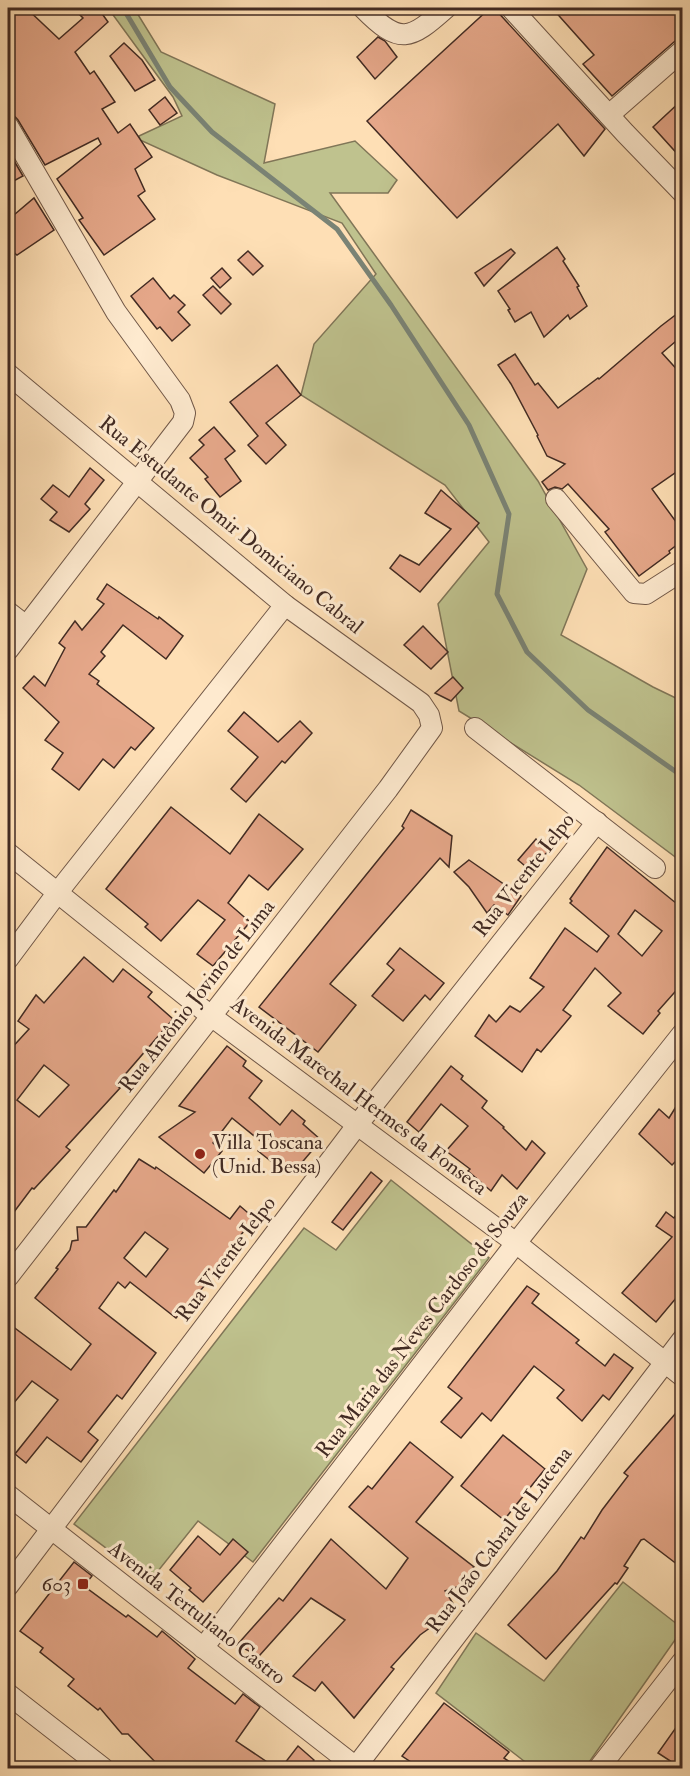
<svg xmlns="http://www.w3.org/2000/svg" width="690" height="1776" viewBox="0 0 690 1776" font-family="'IM FELL Double Pica',serif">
  <rect width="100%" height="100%" fill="#fedfb5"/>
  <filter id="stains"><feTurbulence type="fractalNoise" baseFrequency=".00333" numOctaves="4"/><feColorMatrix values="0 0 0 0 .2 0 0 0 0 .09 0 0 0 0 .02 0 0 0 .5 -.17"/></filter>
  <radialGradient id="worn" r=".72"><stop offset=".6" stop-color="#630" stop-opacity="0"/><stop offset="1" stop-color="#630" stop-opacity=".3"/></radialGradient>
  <g fill="#bfc28e" stroke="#807658" stroke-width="1.5">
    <path d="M108,8H134L161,52L275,104L264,163L355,141L397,180L388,193H330L538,481L587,569L561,635L653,687L682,701V862L579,785L459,711L438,604L489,542L445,485L301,395L314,344L376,274L342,223L217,175L140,140L139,136L182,116L173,97Z"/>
    <path d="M391,1180L489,1258L253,1562L198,1521L150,1581L74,1524L304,1228L336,1250Z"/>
    <path d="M623,1582L682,1628V1630L585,1768H533L436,1693L476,1633L544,1681Z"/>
  </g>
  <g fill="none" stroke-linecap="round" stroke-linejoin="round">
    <path stroke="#7a8375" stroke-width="5" d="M123,8L170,87L212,132L337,229L391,305L469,425L509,514L497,594L527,652L588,710L682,776"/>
  </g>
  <g fill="#e5a789" stroke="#422b23" stroke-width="1.5" fill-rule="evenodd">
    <path d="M8,8H26L59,39L83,18L73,8H98L108,22L75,52L90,74L94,71L115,102L102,109L118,133L130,124L152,157L135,169L145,191L138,196L155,219L104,255L79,220L83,218L57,179L101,144L98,138L45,165L18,120L8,109Z"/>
    <path d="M490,8H494L605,129L584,156L558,124L457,218L367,121Z"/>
    <path d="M552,8H682V35L612,96L583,64L594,55Z"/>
    <path d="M378,37L385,41L397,57L375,79L357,57Z"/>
    <path d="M124,43L142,60L155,80L135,91L110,56Z"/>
    <path d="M165,97L177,113L160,125L149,110Z"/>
    <path d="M682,100V159L653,127Z"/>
    <path d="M13,159L23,176L8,184V164Z"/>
    <path d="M34,198L54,230L17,255L8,248V220Z"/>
    <path d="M557,247L565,259L563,261L579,286L577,287L587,306L570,319L568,315L544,337L531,312L515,322L508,310L510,309L498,291Z"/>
    <path d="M511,249L515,253L484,286L475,273Z"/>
    <path d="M248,251L263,266L253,275L238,260Z"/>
    <path d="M222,268L231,278L220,288L211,278Z"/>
    <path d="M153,278L170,299L174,295L185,305L178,312L190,325L172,341L160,327L157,329L131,296Z"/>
    <path d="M213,286L231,304L221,314L203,295Z"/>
    <path d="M682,310V336L662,353L682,375V468L652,489L682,530V541L669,551L670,553L639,576L605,532L609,529L568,484L562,489L555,487L548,490L542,482L565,464L547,456L537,436L538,435L511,384L498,365L515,354L535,385L538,383L558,408L598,378L599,379L661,326Z"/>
    <path d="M277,365L301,395L266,423L286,445L266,464L248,445L258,436L230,402Z"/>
    <path d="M214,427L235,451L225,459L241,481L220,497L205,479L208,477L190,458L204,445L199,440Z"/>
    <path d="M90,468L104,480L85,504L90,509L69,532L50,520L57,512L41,499L53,485L69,497Z"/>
    <path d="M441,490L479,523L420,592L390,568L400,555L419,565L451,529L425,513Z"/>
    <path d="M107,584L158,619L159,617L183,636L166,659L123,625L101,652L105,656L89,674L99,681L97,684L154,728L135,750L131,747L114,768L103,759L79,790L52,769L63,753L45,740L59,722L23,688L34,676L45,686L65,648L59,643L75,621L82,630L104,604L97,599Z"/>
    <path d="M423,626L448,652L431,669L404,645Z"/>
    <path d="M453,677L463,688L451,701L435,693Z"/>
    <path d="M244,712L278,742L300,721L312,733L285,763L282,761L246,802L231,789L258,757L228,731Z"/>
    <path d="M171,807L230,854L259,814L303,849L268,890L249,875L228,903L250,922L213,966L197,954L225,920L198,900L161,941L145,927L148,924L106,889Z"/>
    <path d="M411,810L452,836L449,867L440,858L330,984L356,1005L318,1052L259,1007L404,828L402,826Z"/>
    <path d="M536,839L549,850L531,871L518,860Z"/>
    <path d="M607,847L682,908V984L658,1011L660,1013L643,1034L608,1006L621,993L595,968L563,1010L571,1016L541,1052L537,1049L522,1072L475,1036L489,1015L496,1022L510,1006L520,1012L544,987L530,978L565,928L597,952L609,936L570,903L572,901L570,899ZM635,910L662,931L642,956L618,934Z"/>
    <path d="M469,860L521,896L508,915L494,905L487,913L469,887L454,872Z"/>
    <path d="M400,948L444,983L430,1000L425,995L403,1021L372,996L394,970L387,964Z"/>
    <path d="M84,957L113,982L123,969L152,992L148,997L173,1019L116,1085L120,1088L66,1147L70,1150L34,1189L32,1188L8,1220V1052L29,1029L18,1021L36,995L44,1003ZM44,1065L69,1085L39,1117L17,1100Z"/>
    <path d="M227,1046L246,1061L243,1066L262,1081L249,1098L280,1125L292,1110L305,1121L303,1124L321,1140L293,1173L276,1158L272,1162L258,1151L264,1144L232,1118L213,1143L222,1151L204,1173L159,1137L195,1112L179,1106Z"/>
    <path d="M451,1066L463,1076L461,1079L487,1101L482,1108L504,1127L503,1128L526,1150L532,1141L545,1153L517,1189L502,1175L491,1191L468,1171L470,1169L446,1151L468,1126L441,1104L419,1132L407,1122Z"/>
    <path d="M682,1097V1155L672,1165L639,1134L659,1109L669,1118Z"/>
    <path d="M139,1159L155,1169L156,1167L230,1219L240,1206L254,1218L223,1258L224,1259L203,1282L206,1284L176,1318L130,1282L125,1288L118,1282L99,1308L156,1353L122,1399L117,1395L88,1432L98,1440L81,1462L47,1437L26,1463L15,1454L58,1400L32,1381L8,1410V1323L71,1370L91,1344L35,1298L58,1269L56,1268L70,1250L72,1241L78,1240L77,1227H86L114,1190L116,1192ZM145,1232L168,1249L146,1277L124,1258Z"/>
    <path d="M371,1172L382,1181L343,1230L332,1222Z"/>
    <path d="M682,1206V1291L656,1322L622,1293L672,1237L656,1226L666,1212L674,1218Z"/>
    <path d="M527,1286L539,1294L532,1303L579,1340L576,1343L605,1366L614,1354L633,1368L609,1400L603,1395L582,1421L557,1398L564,1390L534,1366L491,1421L482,1413L461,1438L441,1422L462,1398L448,1387Z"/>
    <path d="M682,1406V1568L644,1539L641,1540L624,1566L628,1568L617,1584L615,1583L546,1659L508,1625L557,1571L581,1537L584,1539L602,1510L628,1476L624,1473Z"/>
    <path d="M503,1435L545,1469L504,1520L461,1486Z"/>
    <path d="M410,1442L453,1477L416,1522L474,1567L460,1586L445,1591L454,1605L439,1630L434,1625L420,1635L391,1667L394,1669L354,1718L322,1682L315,1691L293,1676L345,1620L311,1598L259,1656L237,1645L279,1598L283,1601L331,1539L386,1589L408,1558L349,1507L368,1486L372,1489Z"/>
    <path d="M198,1536L220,1555L233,1539L248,1552L203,1602L189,1590L191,1588L170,1570Z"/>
    <path d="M74,1562L92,1576L84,1586L126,1617L128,1615L157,1637L162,1631L195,1659L188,1668L235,1704L243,1694L260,1707L236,1741L276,1768H161L128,1734H122L100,1708L98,1710L68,1686L74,1679L40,1652L43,1648L20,1631Z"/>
    <path d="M444,1703L509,1752L504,1758L519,1768H428L418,1764L417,1766L402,1756Z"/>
    <path d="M682,1719V1768H681L658,1753Z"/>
    <path d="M298,1746L314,1760L308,1768H281Z"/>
  </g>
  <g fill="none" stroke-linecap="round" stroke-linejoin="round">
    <defs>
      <g id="minor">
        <path d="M363,8C400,46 410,40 446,8"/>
        <path d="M511,8L625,133L682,192"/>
        <path d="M609,115L682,51"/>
        <path d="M8,126L116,312L180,400L185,413L183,422L8,650"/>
        <path d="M8,374L285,605L421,703L429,715L432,728L388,789L8,1277"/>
        <path d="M556,499L634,593L646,594L682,571"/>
        <path d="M8,612L26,626"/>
        <path d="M475,728L655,868"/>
        <path d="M8,853L211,1016L516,1243L682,1376"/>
        <path d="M8,959L58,892L285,605"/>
        <path d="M8,1495L357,1768"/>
        <path d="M8,1586L358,1124L597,822"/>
        <path d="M203,1648L516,1243L682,1034"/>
        <path d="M8,1694L103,1768"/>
        <path d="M355,1768L682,1340"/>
        <path d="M599,1768L682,1662"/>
      </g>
    </defs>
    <use href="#minor" stroke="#715848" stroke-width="22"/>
    <use href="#minor" stroke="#feeacf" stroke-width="20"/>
  </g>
  <g fill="#8f2418" stroke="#feeacf" stroke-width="2">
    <circle cx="200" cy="1154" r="6"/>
    <rect x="77" y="1578" width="12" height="12" rx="3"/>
  </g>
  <g text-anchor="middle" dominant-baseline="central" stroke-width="6" stroke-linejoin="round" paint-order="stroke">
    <g font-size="21" fill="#422b23" stroke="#feeacf">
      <text transform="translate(231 525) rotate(39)">Rua Estudante Omir Domiciano Cabral</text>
      <text transform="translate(524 875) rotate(-52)">Rua Vicente Ielpo</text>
      <text transform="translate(197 996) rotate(-52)">Rua Antônio Jovino de Lima</text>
      <text transform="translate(359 1096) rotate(37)">Avenida Marechal Hermes da Fonseca</text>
      <text transform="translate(226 1259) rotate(-53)">Rua Vicente Ielpo</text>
      <text transform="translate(422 1325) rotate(-52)">Rua Maria das Neves Cardoso de Souza</text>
      <text transform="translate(499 1540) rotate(-53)">Rua João Cabral de Lucena</text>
      <text transform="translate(197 1613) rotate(38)">Avenida Tertuliano Castro</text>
    </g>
    <g font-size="21" fill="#422b23" stroke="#feeacf" text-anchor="start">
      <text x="212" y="1142">Villa Toscana<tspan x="212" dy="24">(Unid. Bessa)</tspan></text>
      <text x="71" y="1584" text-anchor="end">603</text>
    </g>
  </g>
  <rect width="690" height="1776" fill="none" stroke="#fedfb5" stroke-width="30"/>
  <rect x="9" y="9" width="672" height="1758" fill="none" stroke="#422b23" stroke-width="3"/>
  <rect x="15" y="15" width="660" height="1746" fill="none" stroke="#422b23" stroke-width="1.5"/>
  <rect width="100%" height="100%" filter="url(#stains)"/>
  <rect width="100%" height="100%" fill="url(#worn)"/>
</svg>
